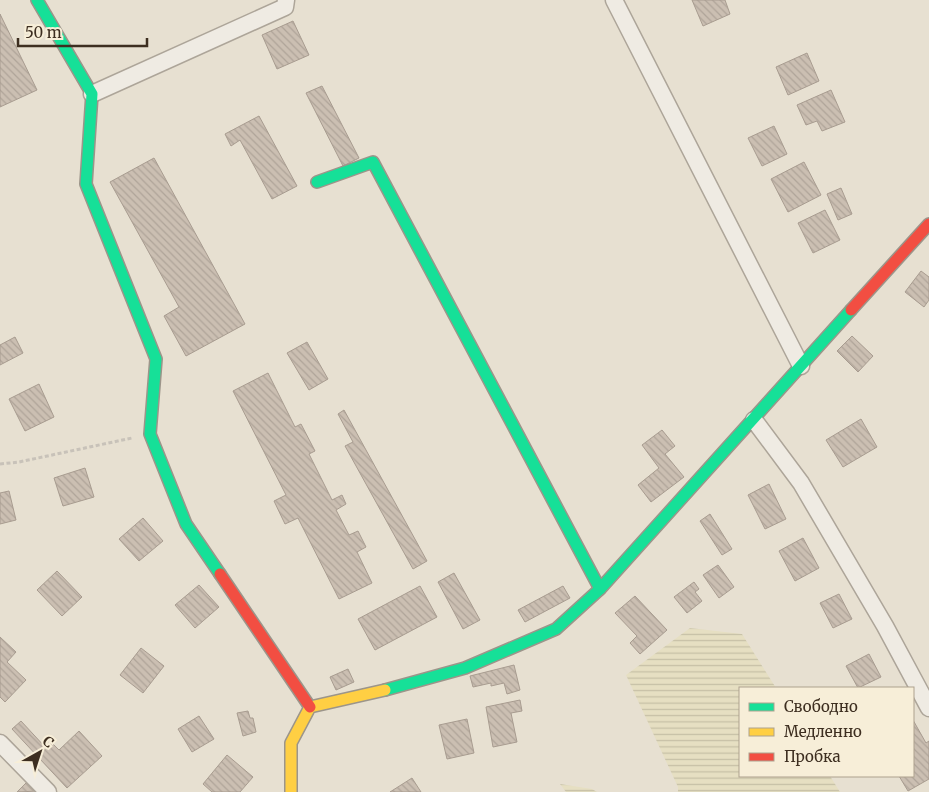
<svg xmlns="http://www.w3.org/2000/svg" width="929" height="792" viewBox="0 0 929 792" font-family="Merriweather,serif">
  <defs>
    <pattern id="farmland-rules" width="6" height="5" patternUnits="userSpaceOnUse" patternTransform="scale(1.25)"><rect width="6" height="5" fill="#e6dfc2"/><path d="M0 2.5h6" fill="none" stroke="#c6c0a6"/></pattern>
    <pattern id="building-back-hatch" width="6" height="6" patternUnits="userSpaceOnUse" patternTransform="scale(1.25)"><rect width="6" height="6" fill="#cbbfb2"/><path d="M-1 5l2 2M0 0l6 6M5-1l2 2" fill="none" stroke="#afa499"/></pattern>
  </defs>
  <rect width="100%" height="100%" fill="#e7e0d1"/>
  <g fill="url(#farmland-rules)">
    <path d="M690,628L742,634L776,688H740V776H830L840,792H678V787L626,675Z"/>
    <path d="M560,784L592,789L597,792H566Z"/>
  </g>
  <g fill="url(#building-back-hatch)" stroke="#a89c90">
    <path d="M692,0H725L730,14L703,26Z"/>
    <path d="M0,14L37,90L0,107Z"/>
    <path d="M293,21L309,55L277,69L262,35Z"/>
    <path d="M807,53L819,81L788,95L776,67Z"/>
    <path d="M322,86L359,158L343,166L306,93Z"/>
    <path d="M831,90L845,122L822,131L817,121L806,125L797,105Z"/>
    <path d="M259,116L297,186L272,199L240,140L231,146L225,134Z"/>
    <path d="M774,126L787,154L762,166L748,138Z"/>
    <path d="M154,158L245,324L186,356L164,316L179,307L110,182Z"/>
    <path d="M804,162L821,195L788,212L771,179Z"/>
    <path d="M841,188L852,214L838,220L827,194Z"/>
    <path d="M825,210L840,240L813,253L798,223Z"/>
    <path d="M921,271L929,277V300L924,307L905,292Z"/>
    <path d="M852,336L873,356L858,372L837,351Z"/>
    <path d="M15,337L23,353L0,365V345Z"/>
    <path d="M307,342L328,379L309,390L287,353Z"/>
    <path d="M268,373L295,427L301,424L315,451L309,454L332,500L342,495L346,504L336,510L349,535L358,531L366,547L357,552L372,583L339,599L298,518L285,524L274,501L286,495L233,391Z"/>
    <path d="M39,384L54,417L25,431L9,399Z"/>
    <path d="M344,410L427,561L413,569L345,446L353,442L338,414Z"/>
    <path d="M861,419L877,447L843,467L826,440Z"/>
    <path d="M662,430L675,446L665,454L684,477L651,502L638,485L659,468L642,445Z"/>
    <path d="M85,468L94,497L63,506L54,478Z"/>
    <path d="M769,484L786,519L765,529L748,495Z"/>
    <path d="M9,491L16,520L0,524V493Z"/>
    <path d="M710,514L732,549L722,555L700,521Z"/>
    <path d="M143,518L163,541L139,561L119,539Z"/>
    <path d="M803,538L819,568L795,581L779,551Z"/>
    <path d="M718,565L734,587L719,598L703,575Z"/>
    <path d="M57,571L82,597L62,616L37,590Z"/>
    <path d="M454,573L480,620L463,629L438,582Z"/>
    <path d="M694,582L699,589L695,592L702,601L687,613L674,597Z"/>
    <path d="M199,585L219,607L195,628L175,605Z"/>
    <path d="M420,586L437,617L375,650L358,619Z"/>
    <path d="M563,586L570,598L525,622L518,610Z"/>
    <path d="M839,594L852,619L833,628L820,603Z"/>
    <path d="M635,596L667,630L640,654L630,643L637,636L615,613Z"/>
    <path d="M0,637L16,652L7,662L26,680L5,702L0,697Z"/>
    <path d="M141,648L164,666L143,693L120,675Z"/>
    <path d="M869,654L881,677L858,688L846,666Z"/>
    <path d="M514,665L520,690L507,694L504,683L491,686V683L473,687L470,676Z"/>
    <path d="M348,669L354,682L336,690L330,677Z"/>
    <path d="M520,700L522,711L511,713L517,742L493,747L486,707Z"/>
    <path d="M248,711L250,718H253L256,732L243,736L237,713Z"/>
    <path d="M199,716L214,739L192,752L178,729Z"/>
    <path d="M467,719L474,753L447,759L439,725Z"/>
    <path d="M913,720L926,743L929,741V779L908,791L899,776H913Z"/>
    <path d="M21,721L46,748L52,743L59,750L79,731L102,756L67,788L12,729Z"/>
    <path d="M227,755L253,777L240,792H212L203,784Z"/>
    <path d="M412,778L421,792H390Z"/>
    <path d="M28,781L38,791L17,792Z"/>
  </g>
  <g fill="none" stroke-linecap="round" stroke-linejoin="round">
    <defs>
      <g id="street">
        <path d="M614,0L801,366"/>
        <path d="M92,94L285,7L286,0"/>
        <path d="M754,420L801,483L885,626L929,708"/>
        <path d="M0,743L48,792"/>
      </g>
      <g id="fast">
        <path d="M37,0L92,94L86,184L156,359L150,434L186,524L220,574"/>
        <path d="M317,182L373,162L600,589"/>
        <path d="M385,690L465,668L556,629L600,589L851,310"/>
      </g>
      <path id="slow" d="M291,792V743L310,707L385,690"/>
      <g id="jam">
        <path d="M851,310L929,224"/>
        <path d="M220,574L310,707"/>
      </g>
    </defs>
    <use href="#street" stroke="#ada599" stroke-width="19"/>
    <use href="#fast" stroke="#9c958a" stroke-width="14"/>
    <use href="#slow" stroke="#9c958a" stroke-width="14"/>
    <use href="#jam" stroke="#9c958a" stroke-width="14"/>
    <path stroke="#c8c2b9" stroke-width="3" stroke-dasharray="4 2.5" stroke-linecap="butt" d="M0,464L19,462L132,438"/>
    <use href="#street" stroke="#efebe3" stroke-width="16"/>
    <use href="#fast" stroke="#16e098" stroke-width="11"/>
    <use href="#slow" stroke="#ffcf43" stroke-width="11"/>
    <use href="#jam" stroke="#f24e42" stroke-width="11"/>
  </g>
  <rect x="739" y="687" width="175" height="90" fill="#f7eed8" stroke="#ada18e"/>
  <rect x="749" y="703" width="25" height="8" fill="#16e098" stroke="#ada18e"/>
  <text x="784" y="712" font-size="15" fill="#3d2e20">Свободно</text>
  <rect x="749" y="728" width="25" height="8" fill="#ffcf43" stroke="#ada18e"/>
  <text x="784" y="737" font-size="15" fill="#3d2e20">Медленно</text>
  <rect x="749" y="753" width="25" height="8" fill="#f24e42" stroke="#ada18e"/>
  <text x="784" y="762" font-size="15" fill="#3d2e20">Пробка</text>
  <g transform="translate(40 752) rotate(39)" stroke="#f7eed8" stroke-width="4" paint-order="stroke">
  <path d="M0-4L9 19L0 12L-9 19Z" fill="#3d2e20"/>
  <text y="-8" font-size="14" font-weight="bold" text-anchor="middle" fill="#3d2e20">С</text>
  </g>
  <path d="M18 38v8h129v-8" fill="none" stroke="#3d2e20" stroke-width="2.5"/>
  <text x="25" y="38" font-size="15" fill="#3d2e20" stroke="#f7eed8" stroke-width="4" paint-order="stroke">50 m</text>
</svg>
